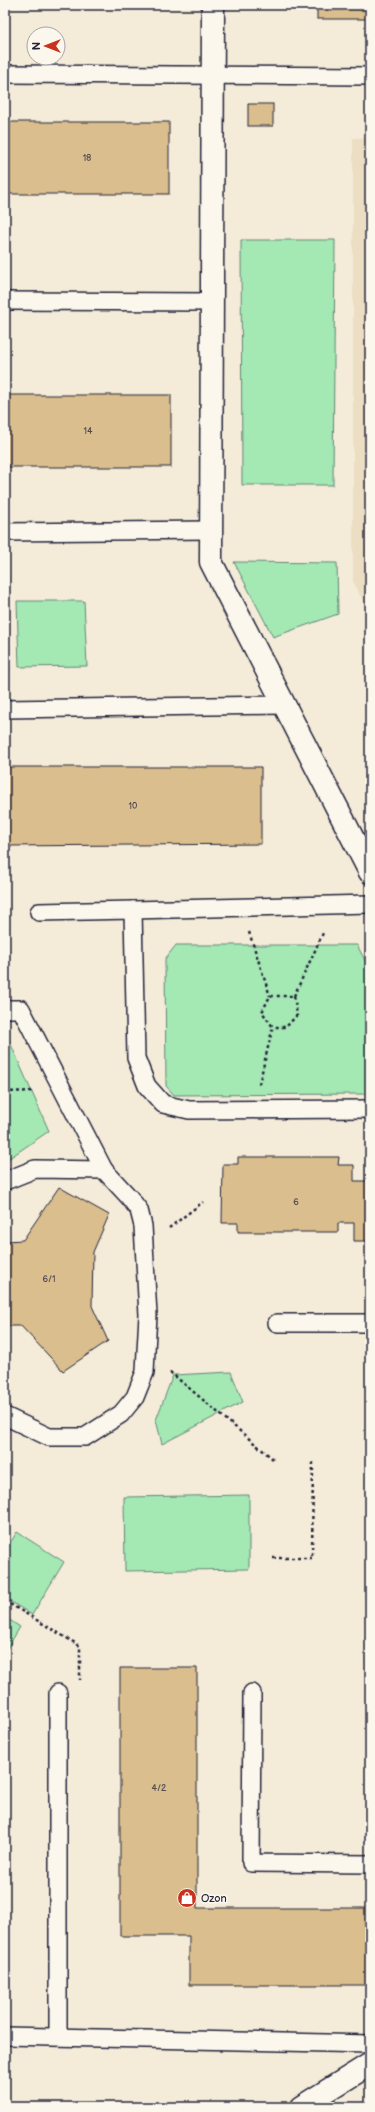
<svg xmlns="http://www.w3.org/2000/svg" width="375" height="2112" viewBox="0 0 375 2112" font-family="'Balsamiq Sans',sans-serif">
  <rect width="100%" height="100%" fill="#f4ecd9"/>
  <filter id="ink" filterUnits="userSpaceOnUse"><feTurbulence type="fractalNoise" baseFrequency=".025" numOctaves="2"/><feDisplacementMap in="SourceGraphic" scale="8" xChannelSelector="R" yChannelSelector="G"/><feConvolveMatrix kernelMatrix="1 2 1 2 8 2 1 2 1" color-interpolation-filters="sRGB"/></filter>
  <g filter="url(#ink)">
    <path fill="#ecdec2" d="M353,138H370V615L353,581Z"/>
    <g fill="#a4e8b3" stroke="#638577">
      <path d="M241,240H335L333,485H242Z"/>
      <path d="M234,562L337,563L338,614L273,637Z"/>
      <path d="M17,601H84L87,666L19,667Z"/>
      <path d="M176,945H357L370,970V1094L174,1095L166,1086L165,959Z"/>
      <path d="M5,1031L49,1131L5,1161Z"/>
      <path d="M231,1372L243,1402L162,1444L156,1420L173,1375Z"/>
      <path d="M249,1495V1569L125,1571L124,1497Z"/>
      <path d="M17,1532L64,1562L32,1615L5,1598V1551Z"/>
      <path d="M5,1617L20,1627L5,1652Z"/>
    </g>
    <g fill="#dabe8e" stroke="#22223b">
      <rect x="317" y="5" width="53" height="14"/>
      <rect x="248" y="104" width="25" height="22"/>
      <rect x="5" y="122" width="164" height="72"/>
      <rect x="5" y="395" width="166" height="72"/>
      <path d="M5,767H261V844L5,846Z"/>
      <path d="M238,1157H339L338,1165H354V1181H370V1241H354V1223H338V1232H238V1223H222L223,1164H238Z"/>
      <path d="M59,1187L109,1215L93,1252L92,1306L108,1341L63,1371L21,1326H5V1241L23,1240Z"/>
      <path d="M120,1668H197V1908H370V1985H189V1936H120Z"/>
    </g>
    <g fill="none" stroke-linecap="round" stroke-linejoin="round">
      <defs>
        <g id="service">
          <path d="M5,74L370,76"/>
          <path d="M5,301L212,302"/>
          <path d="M5,532L211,530"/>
          <path d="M5,709L285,705"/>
          <path d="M133,910L370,904"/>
          <path d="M39,912L133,910L136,1058L147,1086L163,1104L189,1110L370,1109"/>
          <path d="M5,1009H21L104,1170"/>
          <path d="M5,1181L35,1169L104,1170L129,1197L139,1210L143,1226L148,1315L146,1351L145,1372L135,1397L121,1414L85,1437H49L5,1416"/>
          <path d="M277,1323H370"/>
          <path d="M252,1693L251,1863L370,1864"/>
          <path d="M5,2036L370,2044"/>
          <path d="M58,2036V1693"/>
        </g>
        <g id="minor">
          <path d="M213,5L211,562L370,872"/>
          <path d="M301,2107L370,2064"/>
        </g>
      </defs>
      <use href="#service" stroke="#22223b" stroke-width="20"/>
      <use href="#minor" stroke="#22223b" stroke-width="25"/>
      <g stroke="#22223b" stroke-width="2.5" stroke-dasharray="3 3" stroke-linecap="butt">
        <path d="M249,932L270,996"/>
        <path d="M294,996L324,931"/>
        <path d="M259,1084L273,1027L262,1012L270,996H294L297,1015L286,1027H273"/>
        <path d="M5,1092L34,1091"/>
        <path d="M169,1228L203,1202"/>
        <path d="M170,1372L273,1459"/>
        <path d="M273,1558H312L313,1459"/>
        <path d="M5,1601L80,1646V1680"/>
      </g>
      <use href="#service" stroke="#fbf7ec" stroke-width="17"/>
      <use href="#minor" stroke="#fbf7ec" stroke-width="22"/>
    </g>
  </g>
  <defs>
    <symbol id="shop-disc" viewBox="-11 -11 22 22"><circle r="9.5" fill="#c8321e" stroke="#fbf7ec"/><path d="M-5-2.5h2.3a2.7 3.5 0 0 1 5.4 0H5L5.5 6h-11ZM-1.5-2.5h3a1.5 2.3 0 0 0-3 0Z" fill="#fff"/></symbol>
  </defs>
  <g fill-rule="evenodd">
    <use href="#shop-disc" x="176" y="1887" width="22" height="22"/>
  </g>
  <g text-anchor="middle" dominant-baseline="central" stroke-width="3" stroke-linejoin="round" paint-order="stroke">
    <g font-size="9" fill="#504950">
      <text x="87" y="158">18</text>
      <text x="88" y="431">14</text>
      <text x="133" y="806">10</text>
      <text x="296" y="1202">6</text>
      <text x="49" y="1279">6/1</text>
      <text x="159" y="1788">4/2</text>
    </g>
    <g font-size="11" fill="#22223b" stroke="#fbf7ec" text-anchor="start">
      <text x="201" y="1898">Ozon</text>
    </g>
  </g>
  <rect width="375" height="2112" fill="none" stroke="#fbf7ec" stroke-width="20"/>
  <rect x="10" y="10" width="355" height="2092" fill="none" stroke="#22223b" stroke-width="1.5" filter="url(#ink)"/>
  <g transform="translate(46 46) rotate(270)"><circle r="19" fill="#fbf7ec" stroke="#a4a2a5"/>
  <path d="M0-3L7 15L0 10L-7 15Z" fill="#c8321e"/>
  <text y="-6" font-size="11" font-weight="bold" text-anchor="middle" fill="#22223b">N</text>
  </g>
</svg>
